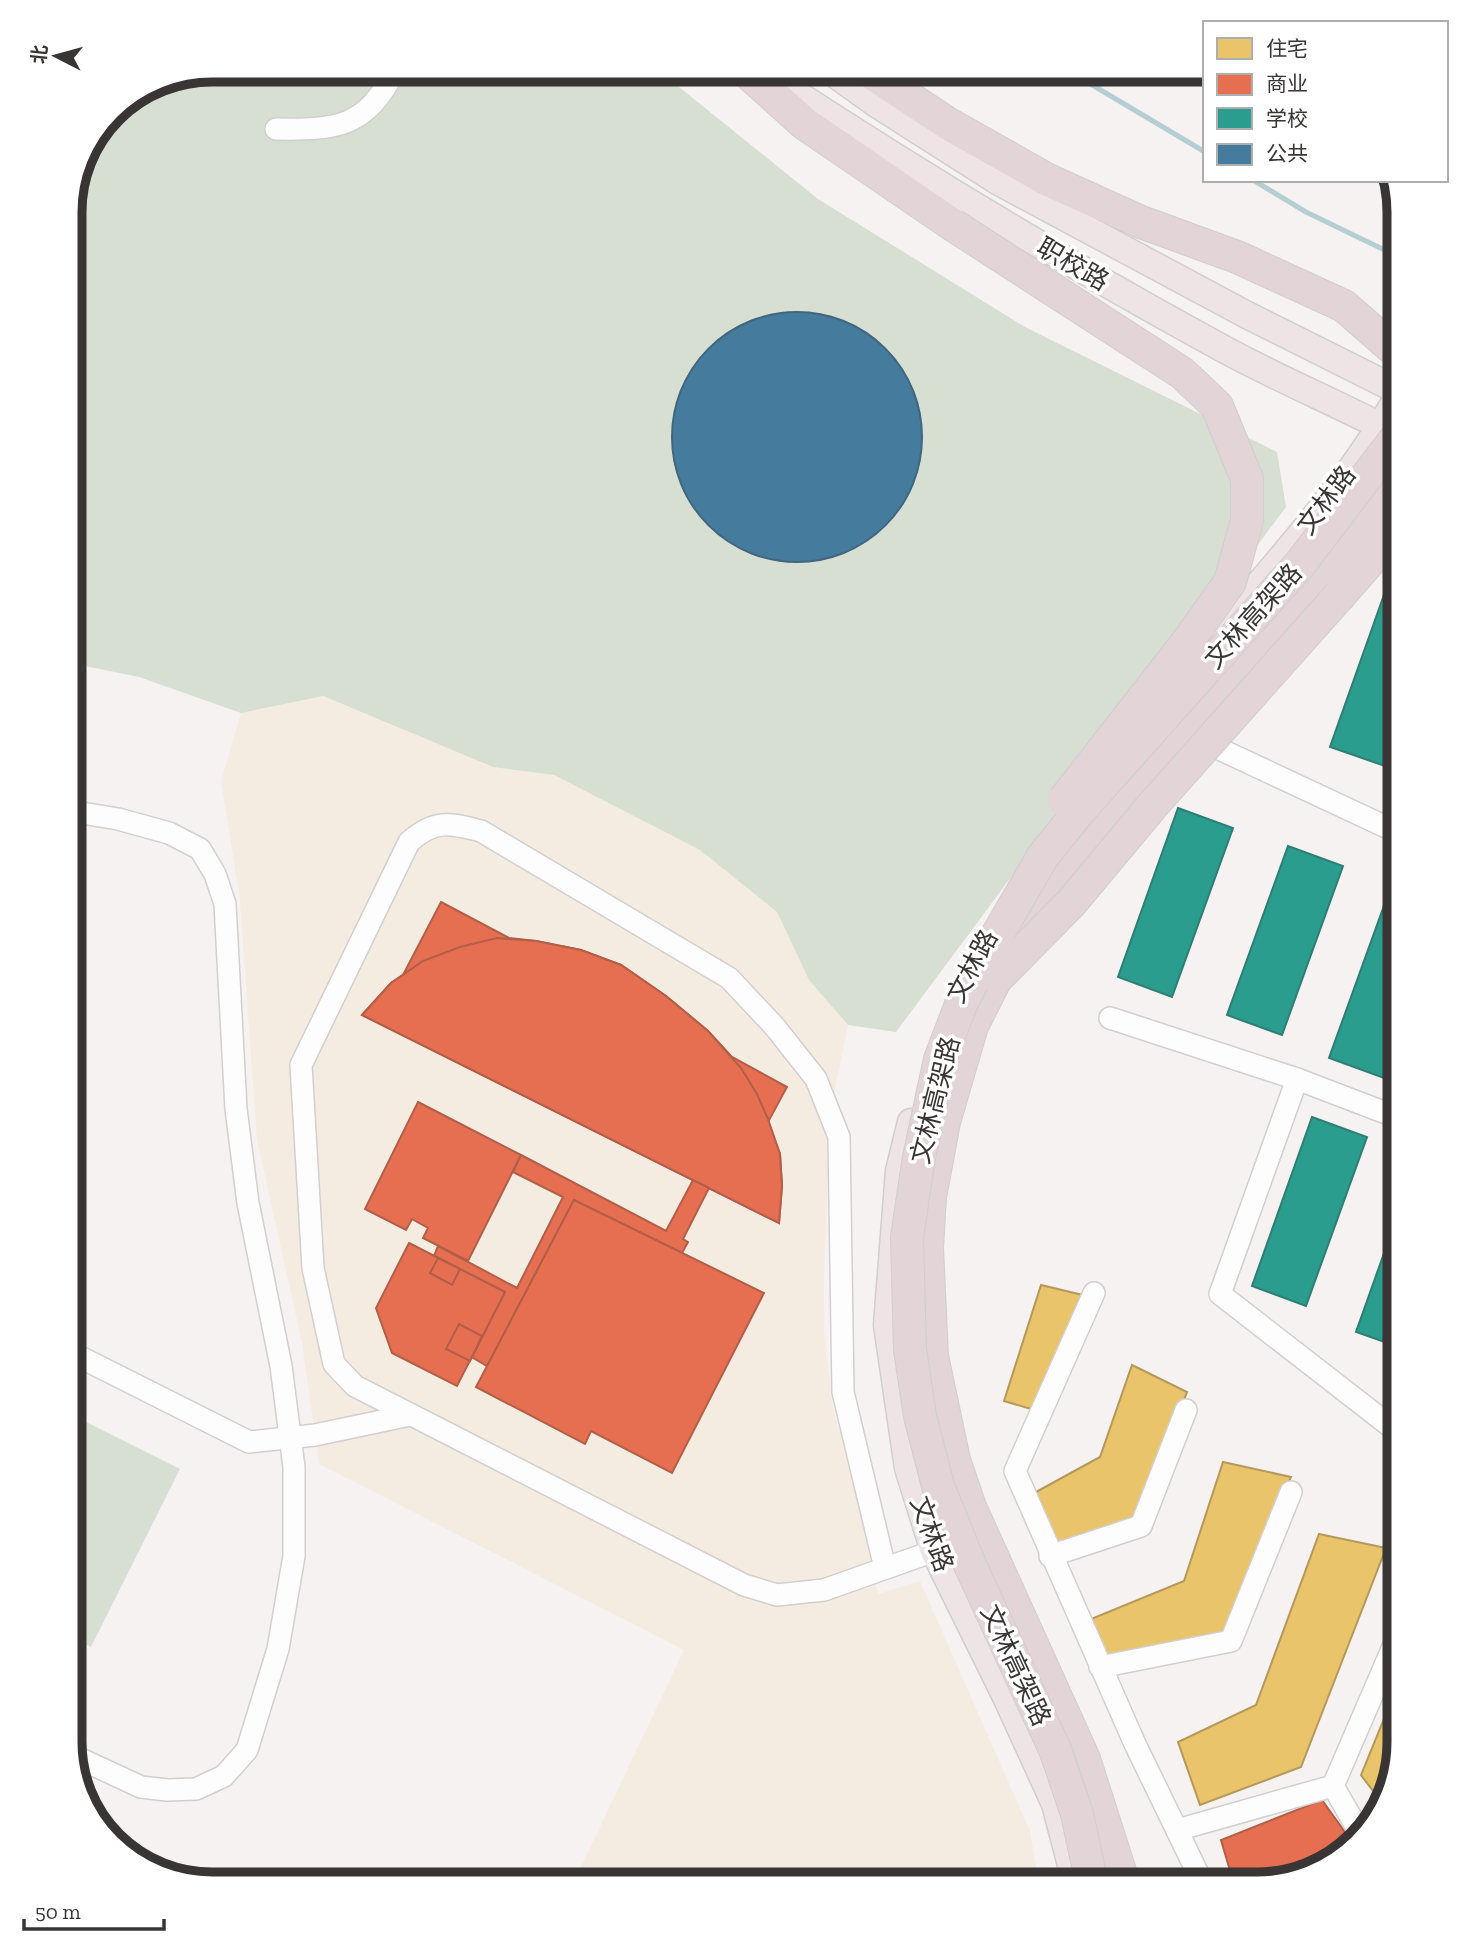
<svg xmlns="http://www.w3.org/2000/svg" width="1469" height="1954" viewBox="0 0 1469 1954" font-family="'Zilla Slab','Noto Sans SC',serif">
  <rect width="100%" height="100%" fill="#f6f2f1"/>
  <path fill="#f4ece0" d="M322,696L493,767L554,775L700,850L777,912L809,980L848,1025L834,1094L829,1150L824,1273V1328L832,1404L855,1486L878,1594L920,1581L1030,1831L1039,1884H573L684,1650L319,1464L302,1343L257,1140L240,900L221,781L241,713Z"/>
  <g fill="#d7dfd2">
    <path d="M213,70H658L818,199L1025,327L1277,452L1286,507L896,1032L848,1025L809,980L777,912L700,850L554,775L493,767L323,696L241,713L139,677L70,663V203L85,149L118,106L158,81Z"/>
    <path d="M70,1414L180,1469L91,1647L70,1636Z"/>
  </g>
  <g fill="#e9c46a" stroke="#b4995a" stroke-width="2">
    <path d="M1041,1285L1087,1296L1041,1412L1004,1401Z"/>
    <path d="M1132,1365L1187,1392L1139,1519L1055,1555L1025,1498L1100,1457Z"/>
    <path d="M1223,1462L1291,1477L1227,1632L1103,1659L1091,1619L1184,1581Z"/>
    <path d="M1319,1534L1386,1548L1301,1767L1200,1805L1178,1742L1256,1705Z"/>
    <path d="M1399,1682V1742L1382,1803L1361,1775Z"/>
  </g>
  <g fill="#e76f51" stroke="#b25e48" stroke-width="2">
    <path d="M441,902L509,938L536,941L581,950L621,965L666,996L708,1031L732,1057L787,1087L768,1122L780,1154L782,1186L779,1223L362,1015L391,983L403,975Z"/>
    <path d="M497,938L536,941L581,950L621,965L666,996L708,1031L741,1068L757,1094L768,1119L780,1154L782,1186L779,1223L362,1015L391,983L423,961L460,947Z"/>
    <path d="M418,1102L521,1155L468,1261L423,1238L428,1228L412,1219L406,1230L365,1209Z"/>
    <path d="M521,1155L666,1231L693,1180L709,1188L683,1239L688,1242L682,1253L574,1200L487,1366L472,1357L505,1292L434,1256L438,1246L517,1288L563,1197L513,1172Z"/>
    <path d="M574,1200L764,1293L672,1473L591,1431L585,1444L476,1387Z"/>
    <path d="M409,1243L505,1292L457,1386L392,1353L376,1308Z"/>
    <path d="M438,1258L460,1269L452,1285L430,1273Z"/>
    <path d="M459,1324L482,1336L470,1361L446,1349Z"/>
    <path d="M1322,1800L1352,1842L1335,1860L1257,1884H1234L1221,1840Z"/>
  </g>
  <g fill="#2a9d8f" stroke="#2e7e74" stroke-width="2">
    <path d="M1390,578L1399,581V726L1385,766L1330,747Z"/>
    <path d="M1178,808L1233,828L1172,997L1118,977Z"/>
    <path d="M1288,846L1343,866L1282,1035L1227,1015Z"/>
    <path d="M1390,889L1399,892V1036L1384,1078L1329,1058Z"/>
    <path d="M1312,1117L1367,1137L1306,1306L1252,1286Z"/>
    <path d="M1399,1211V1347L1356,1332Z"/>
  </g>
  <circle fill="#457b9d" stroke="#41667e" stroke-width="2" cx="797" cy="437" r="125"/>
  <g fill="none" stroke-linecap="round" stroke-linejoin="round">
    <g stroke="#b5ced2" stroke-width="5">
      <path d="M1067,70L1205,152"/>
      <path d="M1253,180L1306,212L1399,257"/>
    </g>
    <defs>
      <g id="minor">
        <path d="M276,129C336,130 366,128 395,70"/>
        <path d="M1198,739L1399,833"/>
        <path d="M70,811L118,819L169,833L200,849L215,874L225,904L236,1109L248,1203L281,1366L294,1467V1556L278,1649L247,1750L224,1776L196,1789L167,1790L141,1787L74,1756"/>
        <path d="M1110,1018L1297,1079L1399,1118"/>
        <path d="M1297,1079L1220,1294L1399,1433"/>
        <path d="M1094,1293L1015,1471L1135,1744L1203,1884"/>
        <path d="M70,1352L249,1442L315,1435L410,1415"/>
        <path d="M1050,1556L1141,1526L1186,1410"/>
        <path d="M885,1568L843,1392L839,1137L816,1079L775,1027L729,978L481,831C449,823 435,819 409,842L301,1065L313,1268L334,1364L355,1386L744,1585L777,1595L824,1590L934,1551"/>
        <path d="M1100,1667L1231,1641L1291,1492"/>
        <path d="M1333,1786L1360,1833"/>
        <path d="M1177,1830L1333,1786L1399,1633"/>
      </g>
      <g id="major">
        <path d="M829,70L875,103L999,182L1247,315L1399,391"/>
        <path d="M762,71C908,167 1057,258 1211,342C1271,376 1335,402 1396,434"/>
        <path d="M1174,682C1252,591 1339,500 1399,395"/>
        <path d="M911,1122L899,1171L887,1325L908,1468L934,1551L1007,1699L1055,1804L1076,1884"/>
      </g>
      <g id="highway">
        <path d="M745,70L805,124L953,225"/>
        <path d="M867,70L947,123L1048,180L1141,222L1237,257L1344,306L1399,354"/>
        <path d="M1340,595L1395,532L1399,524"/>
        <path d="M1124,1884L1084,1759L970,1507L954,1460L932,1356L927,1248L930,1197L944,1122L972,1026L1014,943L1120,796L1318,578L1399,477"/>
      </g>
    </defs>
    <use href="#minor" stroke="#d2cfce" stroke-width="24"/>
    <use href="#major" stroke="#d0cece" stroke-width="29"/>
    <use href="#highway" stroke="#d0cece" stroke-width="34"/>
    <use href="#minor" stroke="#fefdfd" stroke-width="21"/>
    <use href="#major" stroke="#eee4e6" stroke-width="26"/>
    <use href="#highway" stroke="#e2d4d7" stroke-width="32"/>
    <defs>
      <g id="highway-bridge">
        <path d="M953,225L1182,373L1217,406L1247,479V520L1230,582L1188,641L1064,800"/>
        <path d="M997,978L1071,903L1152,806L1340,595"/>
        <path d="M1092,1884L1077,1814L1056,1752L970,1565L938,1486L920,1416L910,1350L907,1237L919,1157L940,1059L962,1002L996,937L1043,856L1082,808L1300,564L1399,434"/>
      </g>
    </defs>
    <use href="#highway-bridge" stroke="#d0cece" stroke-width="34" stroke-linecap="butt"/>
    <use href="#highway-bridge" stroke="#e2d4d7" stroke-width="32"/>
  </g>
  <g text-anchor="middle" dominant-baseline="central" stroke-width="7" stroke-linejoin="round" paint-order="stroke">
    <g font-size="26" fill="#383534" stroke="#fff">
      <text transform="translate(1073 264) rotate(30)">职校路</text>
      <text transform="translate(1326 500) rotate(-53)">文林路</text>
      <text transform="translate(1253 616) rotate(-48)">文林高架路</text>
      <text transform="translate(972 966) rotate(-62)">文林路</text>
      <text transform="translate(935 1100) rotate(-76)">文林高架路</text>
      <text transform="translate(932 1534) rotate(70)">文林路</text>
      <text transform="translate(1016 1665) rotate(65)">文林高架路</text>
    </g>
  </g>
  <path d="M0 0H1469V1954H0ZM212 82H1257A130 130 0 0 1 1387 212V1742A130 130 0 0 1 1257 1872H212A130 130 0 0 1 82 1742V212A130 130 0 0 1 212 82Z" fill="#fff" fill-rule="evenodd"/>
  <path fill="none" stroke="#383534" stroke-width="9" d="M212 82H1257A130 130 0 0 1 1387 212V1742A130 130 0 0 1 1257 1872H212A130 130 0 0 1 82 1742V212A130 130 0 0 1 212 82Z"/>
  <rect x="1203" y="21" width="245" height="161" fill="#ffffff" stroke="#afaeae" stroke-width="2"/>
  <rect x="1217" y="38" width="35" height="21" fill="#e9c46a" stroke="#afaeae" stroke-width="2"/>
  <text x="1266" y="56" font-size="21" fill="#383534">住宅</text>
  <rect x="1217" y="74" width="35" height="21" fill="#e76f51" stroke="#afaeae" stroke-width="2"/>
  <text x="1266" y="91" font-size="21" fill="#383534">商业</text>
  <rect x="1217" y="108" width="35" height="21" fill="#2a9d8f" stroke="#afaeae" stroke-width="2"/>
  <text x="1266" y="126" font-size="21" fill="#383534">学校</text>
  <rect x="1217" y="144" width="35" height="21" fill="#457b9d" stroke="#afaeae" stroke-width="2"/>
  <text x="1266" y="161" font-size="21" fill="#383534">公共</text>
  <g transform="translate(56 56) rotate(276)" stroke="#ffffff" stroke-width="5" paint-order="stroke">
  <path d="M0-5L12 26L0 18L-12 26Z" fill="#383534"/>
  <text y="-10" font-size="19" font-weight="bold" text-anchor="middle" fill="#383534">北</text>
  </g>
  <path d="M24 1919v10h140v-10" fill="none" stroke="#383534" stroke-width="3.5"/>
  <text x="35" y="1919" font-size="21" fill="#383534" stroke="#ffffff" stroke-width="5" paint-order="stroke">50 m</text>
</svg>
